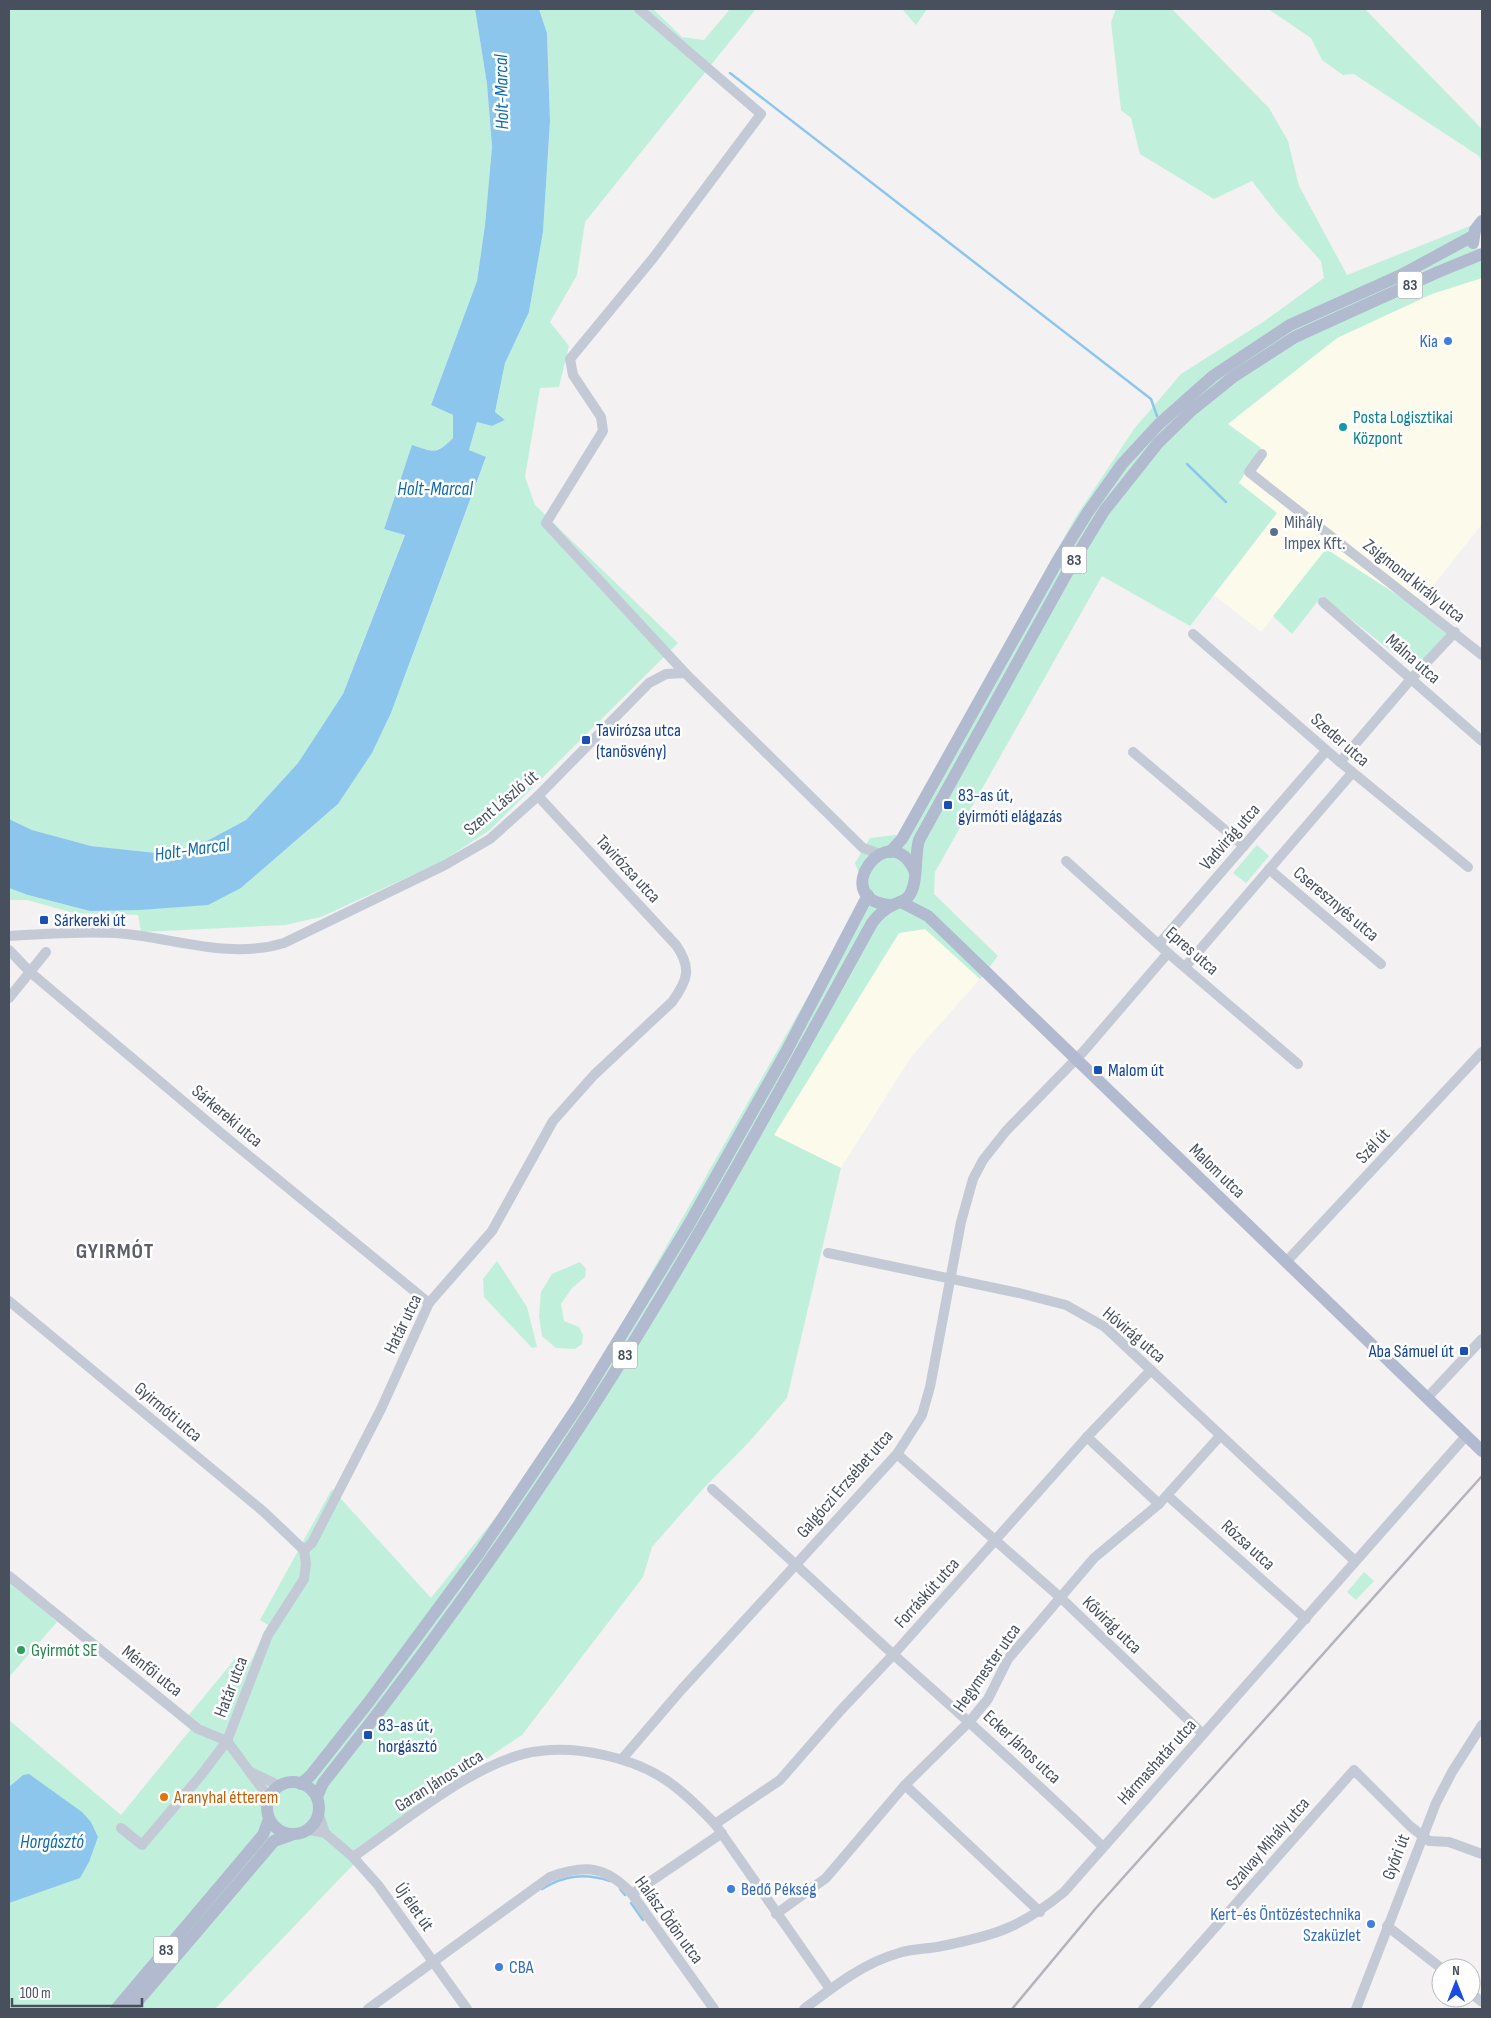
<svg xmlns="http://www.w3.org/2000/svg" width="1491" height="2018" viewBox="0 0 1491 2018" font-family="'Sofia Sans Condensed',sans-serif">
  <rect width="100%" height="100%" fill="#f3f1f1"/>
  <g fill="#fcfbeb">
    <path d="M1482,278V524L1416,607L1327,549L1261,632L1214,595L1277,513L1239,483L1227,424L1337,338L1432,294Z"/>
    <path d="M925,929L980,979L911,1057L841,1168L774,1135L899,933Z"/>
  </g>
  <g fill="#c0f0dc">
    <path d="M9,9H475L487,84L492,147L485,225L477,281L431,405L453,415V438C435,455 434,451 412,446L384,529L405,534L343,694L298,763L246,820L188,851L166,854L91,846L32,830L9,819Z"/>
    <path d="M539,9H653L682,37L704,40L730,9H756L585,222L577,275L550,322L569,346L559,387L540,388L525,477L535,505L678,643L490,830L441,862L321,917L285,925L141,932L138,915L74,913L27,900H9V888L28,895L90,911L164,908L241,888L338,804L372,753L391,713L486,458L469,450L477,422L492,426L505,420L495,412L505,363L529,312L543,232L550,121L547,33Z"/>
    <path d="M902,9H927L916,25Z"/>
    <path d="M1116,9H1172L1269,108L1288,141L1299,186L1347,275L1480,222L1477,239L1478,249L1482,248V278L1432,294L1337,338L1228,424L1261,448L1239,483L1277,513L1190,626L1102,576L935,872L934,894L998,956L980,979L925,929L899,933L774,1135L841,1168L787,1398L749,1442L702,1490L652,1547L643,1577L522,1735L417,1805L348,1870L215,2009H9V1720L121,1815L195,1724L188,1716L235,1659L250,1663L268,1625L260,1620L332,1489L431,1598L500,1512L578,1402L866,894L855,863L870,838L904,834L998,655L1075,518L1134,429L1181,374L1263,322L1324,278L1321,261L1276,212L1252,181L1214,199L1140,154L1131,118L1121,110L1111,22Z"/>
    <path d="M1268,9H1365L1482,129V163L1479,156L1354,74L1343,75L1322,60L1311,38Z"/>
    <path d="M1326,549L1416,607L1447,634L1416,671L1322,596L1292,634L1273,616Z"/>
    <path d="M1257,845L1269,856L1246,883L1233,873Z"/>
    <path d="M497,1261L527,1307L537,1347L532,1348L484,1297L483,1279Z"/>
    <path d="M580,1262L586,1269L585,1277L572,1288L561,1304L564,1321L579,1327L583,1335L582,1344L575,1349L556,1348L542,1336L539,1316L541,1292L552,1274Z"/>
    <path d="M1364,1572L1374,1581L1356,1600L1347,1592Z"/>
    <path d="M9,1580L57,1622L9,1677Z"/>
  </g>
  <g fill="#8dc6ec">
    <path d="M475,9H539L547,33L550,121L543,232L529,312L505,363L495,412L505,420L492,426L477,422L469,450L486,457L391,713L372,753L338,804L241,888L208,905L140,910L90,911L28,895L9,888V819L32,830L91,846L166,854L188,851L246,820L298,763L343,694L405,535L384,529L412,445C434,452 436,455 453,438V415L431,405L477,281L485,225L492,147L487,84Z"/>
    <path d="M29,1774L82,1812L91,1822L98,1837L89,1862L80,1878L9,1903V1787L23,1775Z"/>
  </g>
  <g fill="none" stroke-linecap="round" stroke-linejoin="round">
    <g stroke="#8dc6ec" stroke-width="2.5">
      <path d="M730,73L1151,399L1157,416"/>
      <path d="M1187,464L1226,502"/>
      <path d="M542,1889C564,1875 585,1873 610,1881"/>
      <path d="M620,1889L625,1895"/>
      <path d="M631,1903L643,1920"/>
    </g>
    <g stroke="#c4cad5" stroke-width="10">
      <path d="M639,9L761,114L654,257L570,359L573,375L601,417L603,431L546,523L685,673L863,848L880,854"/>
      <path d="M1262,454L1249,472L1482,655"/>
      <path d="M1323,602L1482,741"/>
      <path d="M1193,634L1340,762L1468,867"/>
      <path d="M1133,752L1244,846"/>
      <path d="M1340,762L1411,679L1455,632"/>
      <path d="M1066,861L1168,953L1298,1064"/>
      <path d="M1269,869L1381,964"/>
      <path d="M9,936C44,934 81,931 116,933C172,937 228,960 284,943L445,865L490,839L538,796L649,683L666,674L685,673"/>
      <path d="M1159,944L1326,751"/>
      <path d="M9,950L30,972L221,1133L429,1303"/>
      <path d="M1185,967L1352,773"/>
      <path d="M9,998L46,952"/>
      <path d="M828,1253L1019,1293L1066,1305L1105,1327L1355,1561"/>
      <path d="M1286,1262L1482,1052"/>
      <path d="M9,1301L264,1512L304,1550"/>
      <path d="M1427,1398L1482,1339"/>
      <path d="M1087,1437L1159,1504"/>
      <path d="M897,1454L1061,1598L1203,1734"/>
      <path d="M712,1489C774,1543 833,1600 894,1655C964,1718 1035,1780 1103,1847"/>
      <path d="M1168,1496L1306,1619"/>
      <path d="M9,1576L198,1729L227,1741L269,1798"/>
      <path d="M622,1759L682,1689L897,1454L922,1415L930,1387L961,1222L973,1179L983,1160L1006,1131L1083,1052L1168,953"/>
      <path d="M251,1772L280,1786"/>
      <path d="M905,1785L1040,1912"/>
      <path d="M319,1815L325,1833"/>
      <path d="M715,1824L780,1780L841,1710L893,1655L1087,1437L1151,1370"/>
      <path d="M121,1828L142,1845L202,1774L227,1741L268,1635L304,1579L306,1564L304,1550L312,1543L381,1409L429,1303L492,1231L553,1121L594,1075L672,1002C688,980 692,968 676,945L538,796"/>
      <path d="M309,1830L325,1833L353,1857L378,1885L467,2009"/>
      <path d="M353,1857C403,1823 480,1757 540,1751C562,1748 583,1750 604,1755C655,1766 680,1787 715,1824L830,1989"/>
      <path d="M632,1894L722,1833"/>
      <path d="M776,1914L826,1878L905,1785L970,1721L988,1699L1008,1659L1094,1558L1159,1504L1220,1436"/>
      <path d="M1387,1926L1441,1968"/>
      <path d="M1471,1993L1482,2002"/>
      <path d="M368,2009L550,1877C586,1864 606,1866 632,1894L714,2009"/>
      <path d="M804,2009C833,1987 863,1963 899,1953C911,1949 924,1949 937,1947C993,1936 1019,1929 1064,1892L1466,1436"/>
      <path d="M1143,2009L1354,1770L1410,1826L1429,1841L1449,1842L1482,1854"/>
      <path d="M1356,2009L1436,1803L1452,1772L1482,1725"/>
    </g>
    <g stroke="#b1bacf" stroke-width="12">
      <path d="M1473,243L1475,230L1482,221"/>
      <path d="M890,852L902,839L1058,560L1088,512L1122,464L1159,424L1213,376L1290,325L1401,275L1473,236"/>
      <path d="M901,902L928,916L1482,1451"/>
      <path d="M892,905C825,902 889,812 915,872"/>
      <circle cx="293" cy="1808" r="26"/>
      <path d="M301,1784L311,1775L368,1703L479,1553L580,1403L688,1226L786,1052L868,895"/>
      <path d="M317,1797L323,1783C419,1663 509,1537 592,1408C693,1251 782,1086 872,923C878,915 884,909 893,905C898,902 903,902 907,898C919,887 914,857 919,840L1073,562L1104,511L1158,443L1192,410L1233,377L1295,337L1438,272L1482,254"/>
      <path d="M116,2009L263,1835L269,1819"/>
      <path d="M131,2009L274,1841L291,1835"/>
    </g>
    <path stroke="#b3b4bb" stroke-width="2.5" d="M1012,2009L1096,1908L1482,1476"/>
  </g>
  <g fill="#3f7fe0" stroke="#fff" stroke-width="2">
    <circle cx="1448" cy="341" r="5"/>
    <circle cx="731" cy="1889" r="5"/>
    <circle cx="1371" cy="1924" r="5"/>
    <circle cx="499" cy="1967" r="5"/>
  </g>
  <circle fill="#0f9aa8" stroke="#fff" stroke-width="2" cx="1343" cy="427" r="5"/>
  <circle fill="#5c6f8a" stroke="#fff" stroke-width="2" cx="1274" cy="532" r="5"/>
  <g fill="#1a4fb4" stroke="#fff" stroke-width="2">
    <rect x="581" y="735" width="10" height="10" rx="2.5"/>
    <rect x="943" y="800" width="10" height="10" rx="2.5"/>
    <rect x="39" y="915" width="10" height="10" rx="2.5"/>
    <rect x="1093" y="1065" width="10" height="10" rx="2.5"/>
    <rect x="1459" y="1346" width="10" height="10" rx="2.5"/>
    <rect x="363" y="1730" width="10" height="10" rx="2.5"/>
  </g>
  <circle fill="#2e9e5b" stroke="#fff" stroke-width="2" cx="21" cy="1650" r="5"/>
  <circle fill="#e8710a" stroke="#fff" stroke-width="2" cx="164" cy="1797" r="5"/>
  <g text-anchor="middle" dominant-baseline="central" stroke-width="5" stroke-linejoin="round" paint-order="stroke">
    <g fill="#fff" stroke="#7f848e" stroke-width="1">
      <rect x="1397.5" y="271.5" width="25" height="27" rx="4"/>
      <rect x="1061.5" y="546.5" width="25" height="27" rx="4"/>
      <rect x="612.5" y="1341.5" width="25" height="27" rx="4"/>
      <rect x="153.5" y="1936.5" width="25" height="27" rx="4"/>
    </g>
    <g font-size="16" font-weight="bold" fill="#48505e">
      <text x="1410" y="285">83</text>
      <text x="1074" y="560">83</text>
      <text x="625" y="1355">83</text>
      <text x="166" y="1950">83</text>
    </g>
    <g font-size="18" fill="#366cbe" stroke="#fff" text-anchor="end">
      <text x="1438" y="341">Kia</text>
      <text x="741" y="1889" text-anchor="start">Bedő Pékség</text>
      <text x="1361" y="1914">Kert-és Öntözéstechnika<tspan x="1361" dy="21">Szaküzlet</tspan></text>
      <text x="509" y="1967" text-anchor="start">CBA</text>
    </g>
    <g font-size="18" fill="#0d838f" stroke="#fff" text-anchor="start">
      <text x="1353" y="417">Posta Logisztikai<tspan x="1353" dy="21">Központ</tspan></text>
    </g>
    <g font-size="18" fill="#4e5e75" stroke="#fff" text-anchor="start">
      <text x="1284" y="522">Mihály<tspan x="1284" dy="21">Impex Kft.</tspan></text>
    </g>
    <g font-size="18" fill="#48505e" stroke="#fff">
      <text transform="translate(1414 581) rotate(38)">Zsigmond király utca</text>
      <text transform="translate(1413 659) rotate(41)">Málna utca</text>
      <text transform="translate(1340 740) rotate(41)">Szeder utca</text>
      <text transform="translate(501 803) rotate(-40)">Szent László út</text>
      <text transform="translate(1230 837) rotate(-49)">Vadvirág utca</text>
      <text transform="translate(628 869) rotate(47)">Tavirózsa utca</text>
      <text transform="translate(1336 904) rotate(40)">Cseresznyés utca</text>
      <text transform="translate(1192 951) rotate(41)">Epres utca</text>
      <text transform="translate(227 1116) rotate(40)">Sárkereki utca</text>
      <text transform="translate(1373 1146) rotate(-47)">Szél út</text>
      <text transform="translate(1217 1171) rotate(44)">Malom utca</text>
      <text transform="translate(403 1324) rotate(-64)">Határ utca</text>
      <text transform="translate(1134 1335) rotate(40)">Hóvirág utca</text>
      <text transform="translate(168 1412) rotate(40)">Gyirmóti utca</text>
      <text transform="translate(845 1484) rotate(-49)">Galgóczi Erzsébet utca</text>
      <text transform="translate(1248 1545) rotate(42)">Rózsa utca</text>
      <text transform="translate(927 1593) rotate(-48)">Forráskút utca</text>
      <text transform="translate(1112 1625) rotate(44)">Kővirág utca</text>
      <text transform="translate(987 1668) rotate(-55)">Hegymester utca</text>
      <text transform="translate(152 1671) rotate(38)">Ménfői utca</text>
      <text transform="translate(231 1687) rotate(-69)">Határ utca</text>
      <text transform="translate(1022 1747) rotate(43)">Ecker János utca</text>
      <text transform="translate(1157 1762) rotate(-48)">Hármashatár utca</text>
      <text transform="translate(439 1781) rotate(-32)">Garan János utca</text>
      <text transform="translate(1268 1844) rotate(-49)">Szalvay Mihály utca</text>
      <text transform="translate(1396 1857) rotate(-69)">Győri út</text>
      <text transform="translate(414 1907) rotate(55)">Új élet út</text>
      <text transform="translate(669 1920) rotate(54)">Halász Ödön utca</text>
    </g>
    <g font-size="18" fill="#164399" stroke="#fff" text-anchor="start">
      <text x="596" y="730">Tavirózsa utca<tspan x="596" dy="21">(tanösvény)</tspan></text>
      <text x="958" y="795">83-as út,<tspan x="958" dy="21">gyirmóti elágazás</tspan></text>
      <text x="54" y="920">Sárkereki út</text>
      <text x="1108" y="1070">Malom út</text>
      <text x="1454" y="1351" text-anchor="end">Aba Sámuel út</text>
      <text x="378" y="1725">83-as út,<tspan x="378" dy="21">horgásztó</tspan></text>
    </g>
    <g font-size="18" fill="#27864d" stroke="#fff" text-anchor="start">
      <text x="31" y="1650">Gyirmót SE</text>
    </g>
    <g font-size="18" fill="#c56008" stroke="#fff" text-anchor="start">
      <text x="174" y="1797">Aranyhal étterem</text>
    </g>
    <g font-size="19" font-style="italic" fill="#0d6bad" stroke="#fff">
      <text transform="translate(502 92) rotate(-91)">Holt-Marcal</text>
      <text x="435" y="489">Holt-Marcal</text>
      <text transform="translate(192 850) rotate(-8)">Holt-Marcal</text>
      <text x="52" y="1842">Horgásztó</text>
    </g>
    <g font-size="22" font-weight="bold" letter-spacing="1" fill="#5d5f66" stroke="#fff">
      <text x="115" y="1251">GYIRMÓT</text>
    </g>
  </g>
  <rect width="1491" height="2018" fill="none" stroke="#48505e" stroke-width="20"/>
  <g transform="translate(1456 1983)"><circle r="24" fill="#ffffff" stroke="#b6b9bf"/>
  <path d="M0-4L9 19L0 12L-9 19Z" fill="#1a4ae4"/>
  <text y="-8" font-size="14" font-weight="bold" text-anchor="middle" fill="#48505e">N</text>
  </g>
  <path d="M12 1998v8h130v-8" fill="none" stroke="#48505e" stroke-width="2.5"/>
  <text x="20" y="1998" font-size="15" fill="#48505e" stroke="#ffffff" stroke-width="4" paint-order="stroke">100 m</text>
</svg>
